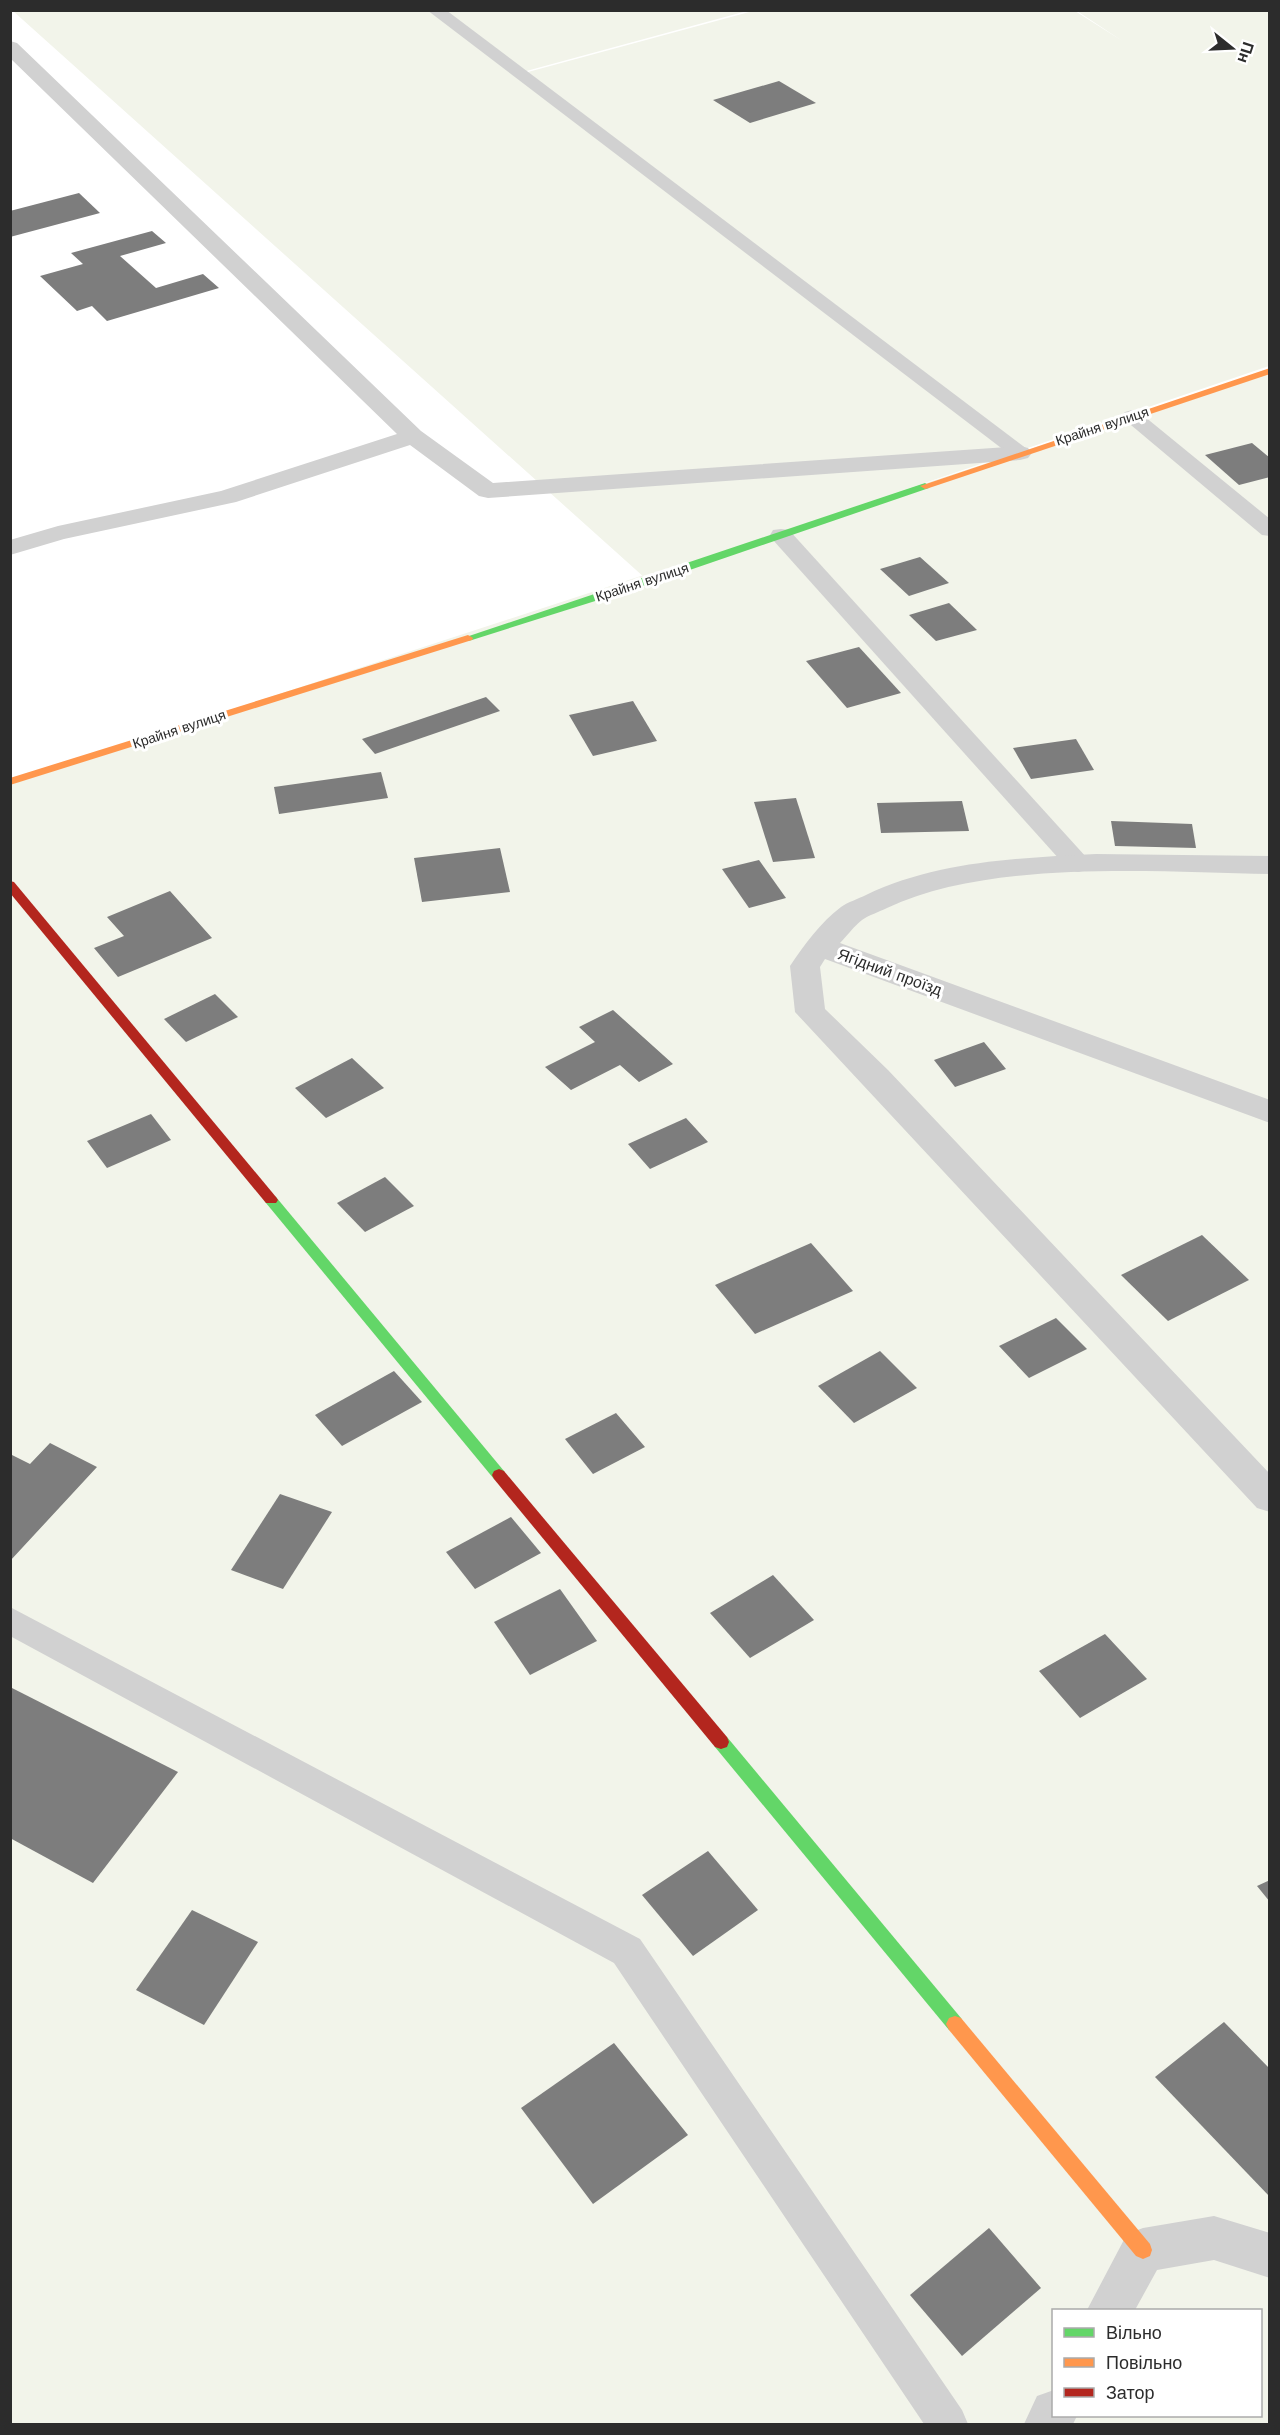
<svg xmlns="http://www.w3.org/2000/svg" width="1280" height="2435" viewBox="0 0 1280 2435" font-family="'Work Sans',sans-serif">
  <rect width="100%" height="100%" fill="#fff"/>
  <g fill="#f2f4ea" fill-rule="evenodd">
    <path d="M13,11H432L517,75L753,11H1075L1124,42L1077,11H1269V366L645,578Z"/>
    <path d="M437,11H747L519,73Z"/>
    <path d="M1269,371V2424H11L10,782ZM1054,2310H1260V2416H1054Z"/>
  </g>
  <g fill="#7d7d7d">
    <path d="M779,81L816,103L750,123L713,100Z"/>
    <path d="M79,193L100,213L10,237V211Z"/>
    <path d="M152,231L166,243L120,256L156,288L203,274L219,288L107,321L92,306L77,311L40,276L83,264L71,253Z"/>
    <path d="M1252,443L1270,458V477L1239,485L1205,455Z"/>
    <path d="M920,557L949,583L909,596L880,569Z"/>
    <path d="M949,603L977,630L936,641L909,615Z"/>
    <path d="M859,647L901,693L847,708L806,661Z"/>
    <path d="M486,697L500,711L375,754L362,739Z"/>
    <path d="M633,701L657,741L593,756L569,715Z"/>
    <path d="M1076,739L1094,770L1031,779L1013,748Z"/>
    <path d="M381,772L388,798L279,814L274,787Z"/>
    <path d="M796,798L815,858L773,862L754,802Z"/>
    <path d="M962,801L969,831L881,833L877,803Z"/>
    <path d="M1111,821L1192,824L1196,848L1115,846Z"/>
    <path d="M500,848L510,892L422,902L414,858Z"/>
    <path d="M759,860L786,898L749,908L722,869Z"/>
    <path d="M170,891L212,938L118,977L94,948L124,936L107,917Z"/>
    <path d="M215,994L238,1017L186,1042L164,1019Z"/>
    <path d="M613,1010L673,1064L639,1082L620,1065L571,1090L545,1067L595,1042L579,1027Z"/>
    <path d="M984,1042L1006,1069L955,1087L934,1060Z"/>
    <path d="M352,1058L384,1088L326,1118L295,1088Z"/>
    <path d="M151,1114L171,1140L107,1168L87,1141Z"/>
    <path d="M686,1118L708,1142L650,1169L628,1144Z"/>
    <path d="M385,1177L414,1206L365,1232L337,1203Z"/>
    <path d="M1202,1235L1249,1280L1168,1321L1121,1275Z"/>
    <path d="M811,1243L853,1291L755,1334L715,1285Z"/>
    <path d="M1056,1318L1087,1349L1029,1378L999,1346Z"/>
    <path d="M880,1351L917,1388L854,1423L818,1386Z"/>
    <path d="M394,1371L422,1402L342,1446L315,1415Z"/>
    <path d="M616,1413L645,1447L593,1474L565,1439Z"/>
    <path d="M50,1443L97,1467L10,1561V1454L30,1464Z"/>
    <path d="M280,1494L332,1512L283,1589L231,1570Z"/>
    <path d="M511,1517L541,1553L475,1589L446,1552Z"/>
    <path d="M773,1575L814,1620L750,1658L710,1613Z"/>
    <path d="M560,1589L597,1641L530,1675L494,1622Z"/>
    <path d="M1105,1634L1147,1679L1080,1718L1039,1671Z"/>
    <path d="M10,1687L178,1772L93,1883L10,1838Z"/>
    <path d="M708,1851L758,1910L693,1956L642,1895Z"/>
    <path d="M1270,1880V1902L1257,1886Z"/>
    <path d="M192,1910L258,1942L204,2025L136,1990Z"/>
    <path d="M1224,2022L1270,2069V2197L1155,2077Z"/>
    <path d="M614,2043L688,2135L593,2204L521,2108Z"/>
    <path d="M989,2228L1041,2288L962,2356L910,2295Z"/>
  </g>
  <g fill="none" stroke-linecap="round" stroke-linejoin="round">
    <g fill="#d1d1d1" fill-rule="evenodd">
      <path d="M427,10H446L1027,449L1030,453L1027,457H1013Z"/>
      <path d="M1132,410L1139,412L1270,519V536L1262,535L1125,420L1122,416L1125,412Z"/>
      <path d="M781,529L789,530L1087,858L1090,864L1087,870L1078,872L1069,870L773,540L770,535L773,530Z"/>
      <path d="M10,1607L640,1939L962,2410L968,2424H924L614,1963L10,1636Z"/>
    </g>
    <g fill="#d1d1d1" fill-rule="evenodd">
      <path d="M10,41L17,43L421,431L493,483L1020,446L1028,448L1032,453L1028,458L1020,460L488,498L479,496L410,445L236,502L64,539L10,555V540L58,526L221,491L397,434L10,58Z"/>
      <path d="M1096,854L1270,856V874C1156,872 990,859 887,908C879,912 869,915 862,920C854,926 847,936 840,943L1270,1100V1123L825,959L820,967L825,1009L888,1070L1270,1474V1512L1257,1508L795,1012L790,966C804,945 821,922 841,907C848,902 858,899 866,895C937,861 1019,858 1096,854Z"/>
      <path d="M1214,2216L1270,2233V2278L1214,2260L1157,2270L1135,2310H1087L1127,2234L1143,2228Z"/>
      <path d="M1054,2390V2416H1077L1073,2424H1024L1037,2396Z"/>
    </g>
    <g fill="#63d668" fill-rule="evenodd">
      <path d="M925,483L930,486L929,488L646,585L472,640L468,641L463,638Z"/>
      <path d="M271,1195L276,1197L504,1471L506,1475L504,1479L499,1481L494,1479L266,1203L264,1200L266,1197Z"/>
      <path d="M721,1735L727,1737L961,2018L964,2024L961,2030L955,2032L949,2030L715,1747L713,1742L715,1737Z"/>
    </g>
    <g fill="#ff974d" fill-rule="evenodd">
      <path d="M1270,368V374L929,488L925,489L920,486Z"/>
      <path d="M468,635L473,638L472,640L10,785V778Z"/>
      <path d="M955,2016L961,2018L1150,2244L1152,2250L1150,2256L1143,2259L1136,2256L949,2030L946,2024L949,2018Z"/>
    </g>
    <g fill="#b3261e" fill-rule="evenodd">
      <path d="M10,881L14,882L276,1197L278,1200L276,1203H266L10,893Z"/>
      <path d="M499,1469L504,1471L727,1737L729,1742L727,1747L721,1749L715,1747L494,1479L492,1475L494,1471Z"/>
    </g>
  </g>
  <g text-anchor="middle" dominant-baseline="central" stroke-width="6" stroke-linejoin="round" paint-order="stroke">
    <g font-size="14" fill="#2c2c2c" stroke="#fff">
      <text transform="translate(1102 426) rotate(-18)">Крайня вулиця</text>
      <text transform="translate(642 582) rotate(-18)">Крайня вулиця</text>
      <text transform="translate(179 729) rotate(-18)">Крайня вулиця</text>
    </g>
    <g font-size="16" fill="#2c2c2c" stroke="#fff">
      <text transform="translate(890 972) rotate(20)">Ягідний проїзд</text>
    </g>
  </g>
  <rect width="1280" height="2435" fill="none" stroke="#2c2c2c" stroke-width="24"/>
  <rect x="1052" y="2309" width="210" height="108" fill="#ffffff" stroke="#ababab" stroke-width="1.5"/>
  <rect x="1064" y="2328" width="30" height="9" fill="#63d668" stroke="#ababab" stroke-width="1.5"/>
  <text x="1106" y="2339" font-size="18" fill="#2c2c2c">Вільно</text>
  <rect x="1064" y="2358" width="30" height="9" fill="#ff974d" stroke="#ababab" stroke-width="1.5"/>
  <text x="1106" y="2369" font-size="18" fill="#2c2c2c">Повільно</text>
  <rect x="1064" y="2388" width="30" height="9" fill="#b3261e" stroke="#ababab" stroke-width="1.5"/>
  <text x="1106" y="2399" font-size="18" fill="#2c2c2c">Затор</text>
  <g transform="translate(1232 48) rotate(108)" stroke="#ffffff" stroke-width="4.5" paint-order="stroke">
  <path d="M0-4.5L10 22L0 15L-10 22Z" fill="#2c2c2c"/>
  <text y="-9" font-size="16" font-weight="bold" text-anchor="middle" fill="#2c2c2c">Пн</text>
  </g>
</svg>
